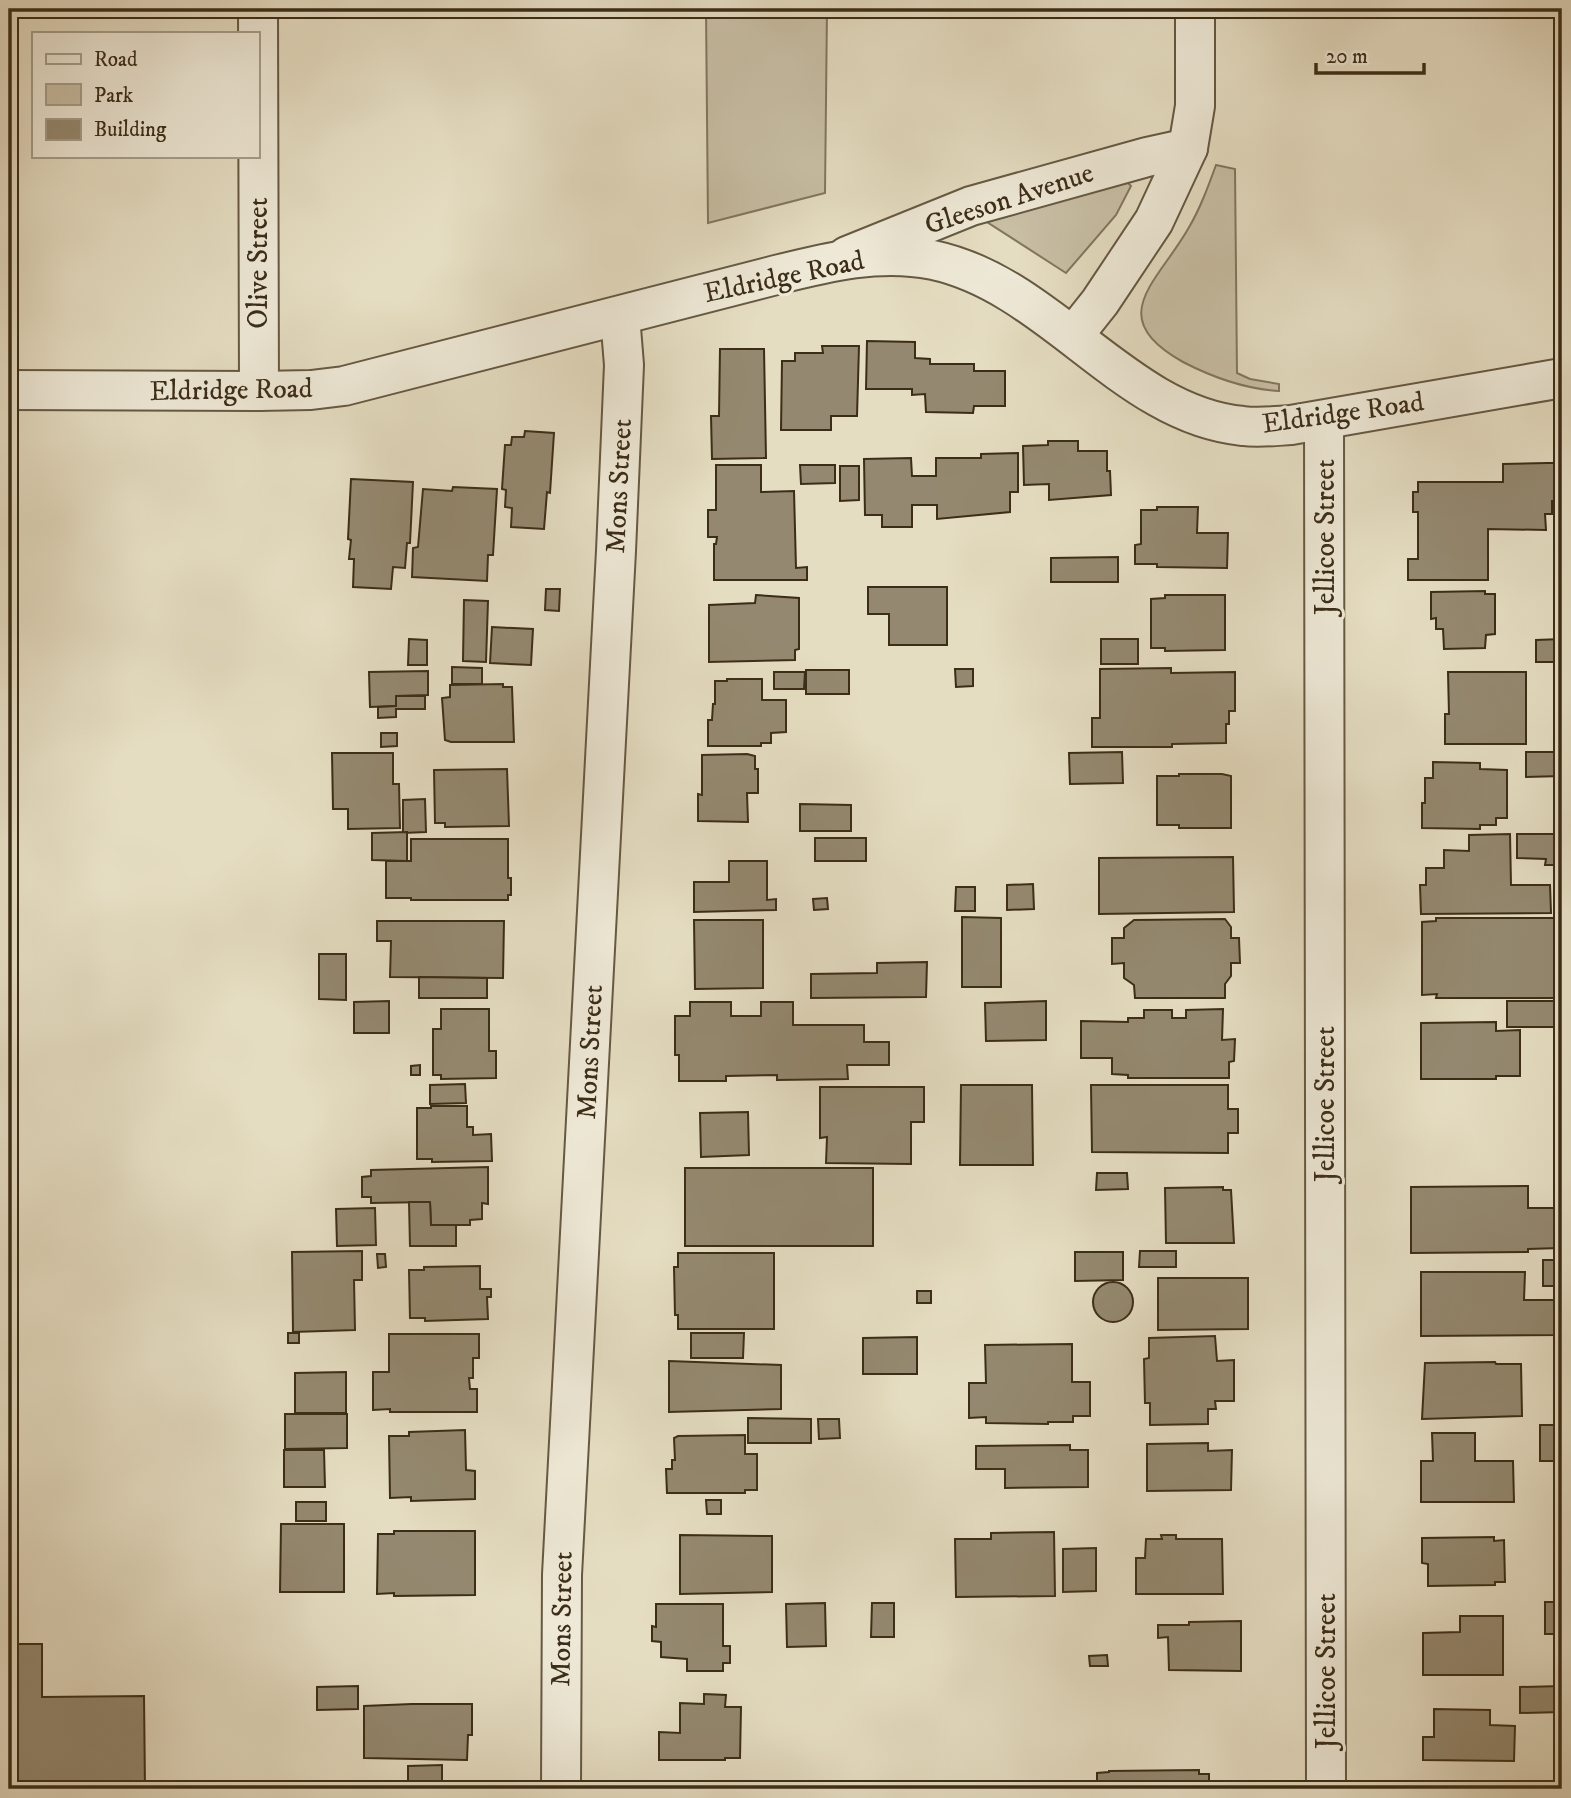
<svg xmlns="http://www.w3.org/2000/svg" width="1571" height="1798" viewBox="0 0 1571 1798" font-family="'IM FELL DW Pica',serif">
  <rect width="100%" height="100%" fill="#e5ddc2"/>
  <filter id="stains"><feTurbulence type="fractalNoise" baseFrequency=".00286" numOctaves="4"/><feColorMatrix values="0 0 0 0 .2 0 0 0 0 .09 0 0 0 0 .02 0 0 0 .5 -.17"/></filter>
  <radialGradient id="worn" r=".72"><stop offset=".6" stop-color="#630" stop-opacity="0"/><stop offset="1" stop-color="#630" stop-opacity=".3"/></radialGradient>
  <g fill="#c8bfa5" stroke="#82765e" stroke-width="2">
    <path d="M706,9H827L825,193L708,223Z"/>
    <path d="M1216,165L1235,169L1237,373L1250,379L1279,384V391C1244,389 1214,378 1183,362C1103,318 1157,283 1188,229C1200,209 1208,187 1216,165Z"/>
    <path d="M1127,182L1131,186L1116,215L1066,273L987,222Z"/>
  </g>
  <g fill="#948970" stroke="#3c2d18" stroke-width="2">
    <path d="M867,341L915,342V358L930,359V364H974V371H1005V406H974L973,413L926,412L925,394L912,395V389H866Z"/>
    <path d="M822,346H859L857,416H831V430H781L782,361H795V353H823Z"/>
    <path d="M720,349H764L766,458L712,459L711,416H719Z"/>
    <path d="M525,431L554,433L550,493L547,492L544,529L511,527L512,508L505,507L506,490L502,489L505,445H511L512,437H524Z"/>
    <path d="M1048,441H1078V451H1107V471H1110L1111,495L1049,500V484L1024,485L1023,446L1048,445Z"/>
    <path d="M1018,453V492H1010V512L937,519V505H912V527H882V515H865L864,459L911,458L912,476H936V458H981V454Z"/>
    <path d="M1548,463H1562V501H1552V514H1545L1546,530L1488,529V580H1408V559H1418V512H1413V492H1418V482H1503V464Z"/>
    <path d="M716,465H761V492L794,491L796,568L807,567V580H714V544H716L717,537H708V510H716Z"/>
    <path d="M800,465H835V483L801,484Z"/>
    <path d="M840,466H859V500L840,501Z"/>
    <path d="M351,479L413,482L410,543H407L405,568L393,567L391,589L353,587L354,559H349L351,540L348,539Z"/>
    <path d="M453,487L497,489L493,555H488L487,581L412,577L413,548L418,547L423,489L452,491Z"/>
    <path d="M1157,507H1198L1197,533H1228L1227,568L1157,567V564H1135V545L1141,544V510H1157Z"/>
    <path d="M1118,557V582H1051V558Z"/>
    <path d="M868,587H947V645H889V614H868Z"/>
    <path d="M546,589H560L559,611L545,610Z"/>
    <path d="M1485,591V594H1495V634L1486,635L1485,648L1444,649L1443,629H1436V618L1431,619V592Z"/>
    <path d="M756,595L799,598V649L795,650V660L709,662V605L755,603Z"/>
    <path d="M1165,595H1225V650L1165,651V648H1151V599L1165,598Z"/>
    <path d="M464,600L488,601L486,662L463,661Z"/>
    <path d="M492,627L533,629L531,665L490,663Z"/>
    <path d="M409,639L427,640V665H408Z"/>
    <rect x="1101" y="639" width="37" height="25"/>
    <path d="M1562,639V662H1536V640Z"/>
    <path d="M452,667L482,668V684H452Z"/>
    <path d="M1171,668V673L1235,672V711H1229V724H1226V743L1172,744V747H1092V718H1100V669Z"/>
    <path d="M955,669H973V686L956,687Z"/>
    <rect x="806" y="670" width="43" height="24"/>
    <path d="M428,671V695L396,696V706L370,707L369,672Z"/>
    <path d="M774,672H805L804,689H774Z"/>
    <path d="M1448,672H1526V744H1445V714H1449Z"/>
    <path d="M727,679H762V700H786V732L771,733V743H761V746H708V720H712L713,704H715V681H727Z"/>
    <path d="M503,684V687H512L514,742H451L445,740L442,698L450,697V685Z"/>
    <path d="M396,696H425V709H396V717L378,718V707L396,706Z"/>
    <path d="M381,733H397V746L381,747Z"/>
    <path d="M1122,752L1123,783L1070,784L1069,753Z"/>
    <path d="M1526,752H1562V776L1526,777Z"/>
    <path d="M332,753H393V784H399L400,828L348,829V809H333Z"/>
    <path d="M747,754L755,756V769H758V793H747L748,822L698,821V794L702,795V755Z"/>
    <path d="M1433,762L1480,763V769L1507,770V818H1496V825H1480V829L1422,828V803H1425V778H1433Z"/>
    <path d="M507,769L509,826L445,827V823H435L434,770Z"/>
    <path d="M1179,774H1222L1231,776V828H1179V825H1157V776H1179Z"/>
    <path d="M425,799L426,832L403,833V800Z"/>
    <path d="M800,804L851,805V831H800Z"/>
    <path d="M407,832V861L372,860V833Z"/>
    <path d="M1510,834L1511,885H1550L1551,913L1421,914L1420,885H1426V868H1444V850L1469,851V835Z"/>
    <path d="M1517,834H1559V865H1545L1546,859L1517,858Z"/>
    <rect x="815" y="838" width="51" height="23"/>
    <path d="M411,839H508V878H511V895H508V900H411V898H386V861H411Z"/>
    <path d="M1233,857L1234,912L1099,914V858Z"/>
    <path d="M729,861H767V900L776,899V910L694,912V882H729Z"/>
    <path d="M1033,884L1034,909L1007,910V885Z"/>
    <path d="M956,887H975V911H955Z"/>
    <path d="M827,898L828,909L814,910L813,899Z"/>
    <path d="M962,917L1001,918V987H962Z"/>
    <path d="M1436,918H1562V998H1436L1437,994L1422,995V922L1436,921Z"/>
    <path d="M1225,919L1231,927V938H1239L1240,963H1231V976L1225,984V998H1135L1134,985L1124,978V963L1112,964V938H1124V928L1134,920Z"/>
    <path d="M694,920H763V988L695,989Z"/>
    <path d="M377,921H504L503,978L390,977L391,941H377Z"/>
    <path d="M319,954H346V1000L319,999Z"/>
    <path d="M927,962L926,997L811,998V974L877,973V963Z"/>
    <path d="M419,977L487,978V998H419Z"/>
    <path d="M389,1001V1033H354V1002Z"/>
    <path d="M1046,1001V1040L986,1041L985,1003Z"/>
    <rect x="1507" y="1001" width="55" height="26"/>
    <path d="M690,1002H731V1016H761V1002H793V1025H864V1042H889V1065H847L848,1079L777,1080V1075L726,1076V1081H679V1055H675V1016H690Z"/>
    <path d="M441,1009H489V1051H496V1078L441,1079V1075H433V1029H441Z"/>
    <path d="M1223,1009L1222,1040L1235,1039L1234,1061L1229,1062V1078H1128V1075L1112,1074V1058H1081V1021L1128,1022V1018H1144V1010H1172V1018H1186V1010Z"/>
    <path d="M1496,1022V1031L1520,1030V1076H1496V1079H1421V1023Z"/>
    <path d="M420,1065V1075H411V1066Z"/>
    <path d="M465,1084L466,1103L430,1104V1085Z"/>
    <path d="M961,1085H1032L1033,1165H960Z"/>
    <path d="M1091,1085H1228V1109H1238V1133H1228V1153L1092,1152Z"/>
    <path d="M820,1087H924V1122H911V1164L826,1163L827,1137L820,1138Z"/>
    <path d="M431,1106H467V1127H473V1135L491,1134L492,1161L432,1162V1159H417V1108H431Z"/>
    <path d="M748,1112L749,1155L701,1157L700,1113Z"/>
    <path d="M488,1167V1204L482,1203V1219L470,1220V1225H431L430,1202L371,1203V1197H362V1177L371,1176V1170Z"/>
    <rect x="685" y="1168" width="188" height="78"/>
    <path d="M1097,1173H1127L1128,1189L1096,1190Z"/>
    <path d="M1528,1186V1208H1559L1560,1248L1528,1249V1252L1411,1253V1187Z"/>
    <path d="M1223,1187V1190H1231L1234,1243H1166L1165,1188Z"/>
    <path d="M409,1202H430L431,1225H456V1246H410Z"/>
    <path d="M375,1208L376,1245L337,1246L336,1209Z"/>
    <path d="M362,1251V1280H354L355,1330L293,1332L292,1252Z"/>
    <path d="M1140,1251H1176V1267H1139Z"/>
    <path d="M1075,1252H1123V1280L1075,1281Z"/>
    <path d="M678,1253H774V1329H678V1315H675L674,1267H678Z"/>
    <path d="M377,1254H385L386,1267L378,1268Z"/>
    <rect x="1543" y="1260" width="19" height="26"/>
    <path d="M480,1266V1289H491V1297H487L488,1319L425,1321V1318H410L409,1270H424V1267Z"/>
    <path d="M1421,1272H1525L1524,1300H1562V1335L1421,1336Z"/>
    <path d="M1158,1278H1248V1329L1158,1330Z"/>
    <circle cx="1113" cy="1302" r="20"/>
    <rect x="917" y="1291" width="14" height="12"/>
    <rect x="288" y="1333" width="11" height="10"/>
    <path d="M691,1333H744L743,1358H691Z"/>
    <path d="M389,1334H479V1358H473V1378H469L470,1389H477V1412H390V1409L373,1410V1372H389Z"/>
    <path d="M1215,1336L1217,1361L1234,1360V1401H1215L1216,1409H1208V1424L1150,1425V1403H1145L1144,1359L1149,1358V1338Z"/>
    <path d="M917,1337V1374H863V1338Z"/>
    <path d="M1072,1344V1382H1090V1416H1073V1422H1048V1424L986,1423V1417L969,1418V1383H986L985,1345Z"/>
    <path d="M669,1361L781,1365V1409L669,1412Z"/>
    <path d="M1495,1362L1496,1364H1521L1522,1416L1422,1419L1425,1363Z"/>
    <path d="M346,1372V1413H295V1373Z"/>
    <path d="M285,1414H347V1448L285,1449Z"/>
    <path d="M748,1418L811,1419V1443H748Z"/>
    <path d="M818,1419H839L840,1438L819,1439Z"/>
    <rect x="1540" y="1425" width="22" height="36"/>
    <path d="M465,1430L466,1470L475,1471V1499L411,1501V1497L390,1498L389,1436H409V1432Z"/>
    <path d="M1432,1433H1475V1461H1513L1514,1502H1421V1461H1433Z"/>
    <path d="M745,1435V1454H757V1490H745V1493H667L666,1469H672V1460H675L674,1438L678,1436Z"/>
    <path d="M1208,1443V1451L1232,1450L1231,1490L1147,1491V1444Z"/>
    <path d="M1070,1445V1450H1088V1487L1005,1488V1469H976V1446Z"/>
    <path d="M284,1450H324L325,1487H284Z"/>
    <path d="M706,1500H721V1514H707Z"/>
    <rect x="296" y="1502" width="30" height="19"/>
    <path d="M281,1524H344V1592H280Z"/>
    <path d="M394,1531H475V1595L394,1596V1593L377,1594L378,1534H394Z"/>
    <path d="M1054,1532L1055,1596L956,1597L955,1539H991V1533Z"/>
    <path d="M680,1535L772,1536V1592L680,1594Z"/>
    <path d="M1161,1535H1176V1539H1222L1223,1594H1136V1558H1145L1146,1539H1162Z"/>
    <path d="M1494,1537V1541L1504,1540L1505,1582H1495V1585L1428,1586V1564L1422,1563V1538Z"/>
    <path d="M1096,1548V1591L1063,1592V1549Z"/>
    <rect x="1558" y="1571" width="4" height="26"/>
    <rect x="1545" y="1602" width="17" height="32"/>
    <path d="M825,1603L826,1646L787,1647L786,1604Z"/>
    <path d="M872,1603H894V1637H871Z"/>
    <path d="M656,1604H723V1646H730V1663H723V1671H687V1659L661,1657V1642L652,1641V1626L656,1627Z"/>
    <path d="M1460,1616H1503V1675H1423V1633L1460,1632Z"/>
    <path d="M1241,1621V1671L1169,1670L1168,1637L1158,1638V1625H1189V1622Z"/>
    <path d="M9,1644H42V1697L144,1696L145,1789H9Z"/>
    <path d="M1107,1655L1108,1666H1090L1089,1656Z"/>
    <path d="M358,1686V1709L317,1710V1687Z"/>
    <path d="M1562,1686V1712L1520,1713V1687Z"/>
    <path d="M704,1694L726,1695L725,1707H741L740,1758H725V1760H659V1732L680,1733V1703L704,1704Z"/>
    <path d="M412,1704H472V1735H468L467,1760L364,1758V1706Z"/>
    <path d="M1434,1709L1490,1710V1725L1515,1726L1514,1761L1423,1760V1737H1434Z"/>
    <path d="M442,1765V1782H408V1766Z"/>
    <path d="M1199,1770V1774H1209V1785H1221V1788L1234,1787V1789H1097V1773L1109,1772V1771Z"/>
    <rect x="389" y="1785" width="75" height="4"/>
    <rect x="1422" y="1787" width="72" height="2"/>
    <path d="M670,1788H726V1789H671Z"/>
  </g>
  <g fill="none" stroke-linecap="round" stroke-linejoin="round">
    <defs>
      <g id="minor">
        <path d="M258,9L259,391"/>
        <path d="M847,256L971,206L1147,157L1188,148"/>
        <path d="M1073,336L1100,302L1154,221L1188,148L1195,106V9"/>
        <path d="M1324,420L1326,1789"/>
        <path d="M561,1789L562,1575L616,551L624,365L620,316"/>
      </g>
      <path id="tertiary" d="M9,390L259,391L311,390L344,386L776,275C828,262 880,249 933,260C1051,285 1125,415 1243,426C1259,428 1275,426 1291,425L1562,378"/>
    </defs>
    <use href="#minor" stroke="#665942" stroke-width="42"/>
    <use href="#tertiary" stroke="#665942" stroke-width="42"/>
    <use href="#minor" stroke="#eee9d7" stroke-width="38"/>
    <use href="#tertiary" stroke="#eee9d7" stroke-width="38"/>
  </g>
  <g text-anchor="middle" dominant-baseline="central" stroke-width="6" stroke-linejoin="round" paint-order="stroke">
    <g font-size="28" fill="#3c2d18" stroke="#eee9d7">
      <text transform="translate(1009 199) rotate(-18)">Gleeson Avenue</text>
      <text transform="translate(258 263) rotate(-90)">Olive Street</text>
      <text transform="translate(784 277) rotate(-12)">Eldridge Road</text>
      <text transform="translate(231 390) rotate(-1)">Eldridge Road</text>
      <text transform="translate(1343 413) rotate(-8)">Eldridge Road</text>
      <text transform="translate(619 486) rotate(-87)">Mons Street</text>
      <text transform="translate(1325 537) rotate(-90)">Jellicoe Street</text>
      <text transform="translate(590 1052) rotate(-87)">Mons Street</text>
      <text transform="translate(1325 1104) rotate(-90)">Jellicoe Street</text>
      <text transform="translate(562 1619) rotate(-89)">Mons Street</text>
      <text transform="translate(1326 1671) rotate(-90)">Jellicoe Street</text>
    </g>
  </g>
  <rect width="1571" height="1798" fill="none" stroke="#e5ddc2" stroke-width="35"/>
  <rect x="10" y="10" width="1550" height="1777" fill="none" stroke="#3c2d18" stroke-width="3.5"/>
  <rect x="18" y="18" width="1536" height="1763" fill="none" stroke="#3c2d18" stroke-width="2"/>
  <rect x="32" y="32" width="228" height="126" fill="#eee9d7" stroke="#a79e8b" stroke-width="2"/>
  <rect x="46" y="54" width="35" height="10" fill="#eee9d7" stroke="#a79e8b" stroke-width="2"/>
  <text x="94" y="66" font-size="21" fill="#3c2d18">Road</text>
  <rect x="46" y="84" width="35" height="21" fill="#c8bfa5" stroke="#a79e8b" stroke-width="2"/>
  <text x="94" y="102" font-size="21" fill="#3c2d18">Park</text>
  <rect x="46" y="119" width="35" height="21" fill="#948970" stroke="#a79e8b" stroke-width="2"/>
  <text x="94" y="136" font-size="21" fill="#3c2d18">Building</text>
  <path d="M1316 63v10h108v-10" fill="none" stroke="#3c2d18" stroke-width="3.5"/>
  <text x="1326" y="63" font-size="21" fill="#3c2d18" stroke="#eee9d7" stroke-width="5" paint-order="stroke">20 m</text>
  <rect width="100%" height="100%" filter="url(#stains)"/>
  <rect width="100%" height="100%" fill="url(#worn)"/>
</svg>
